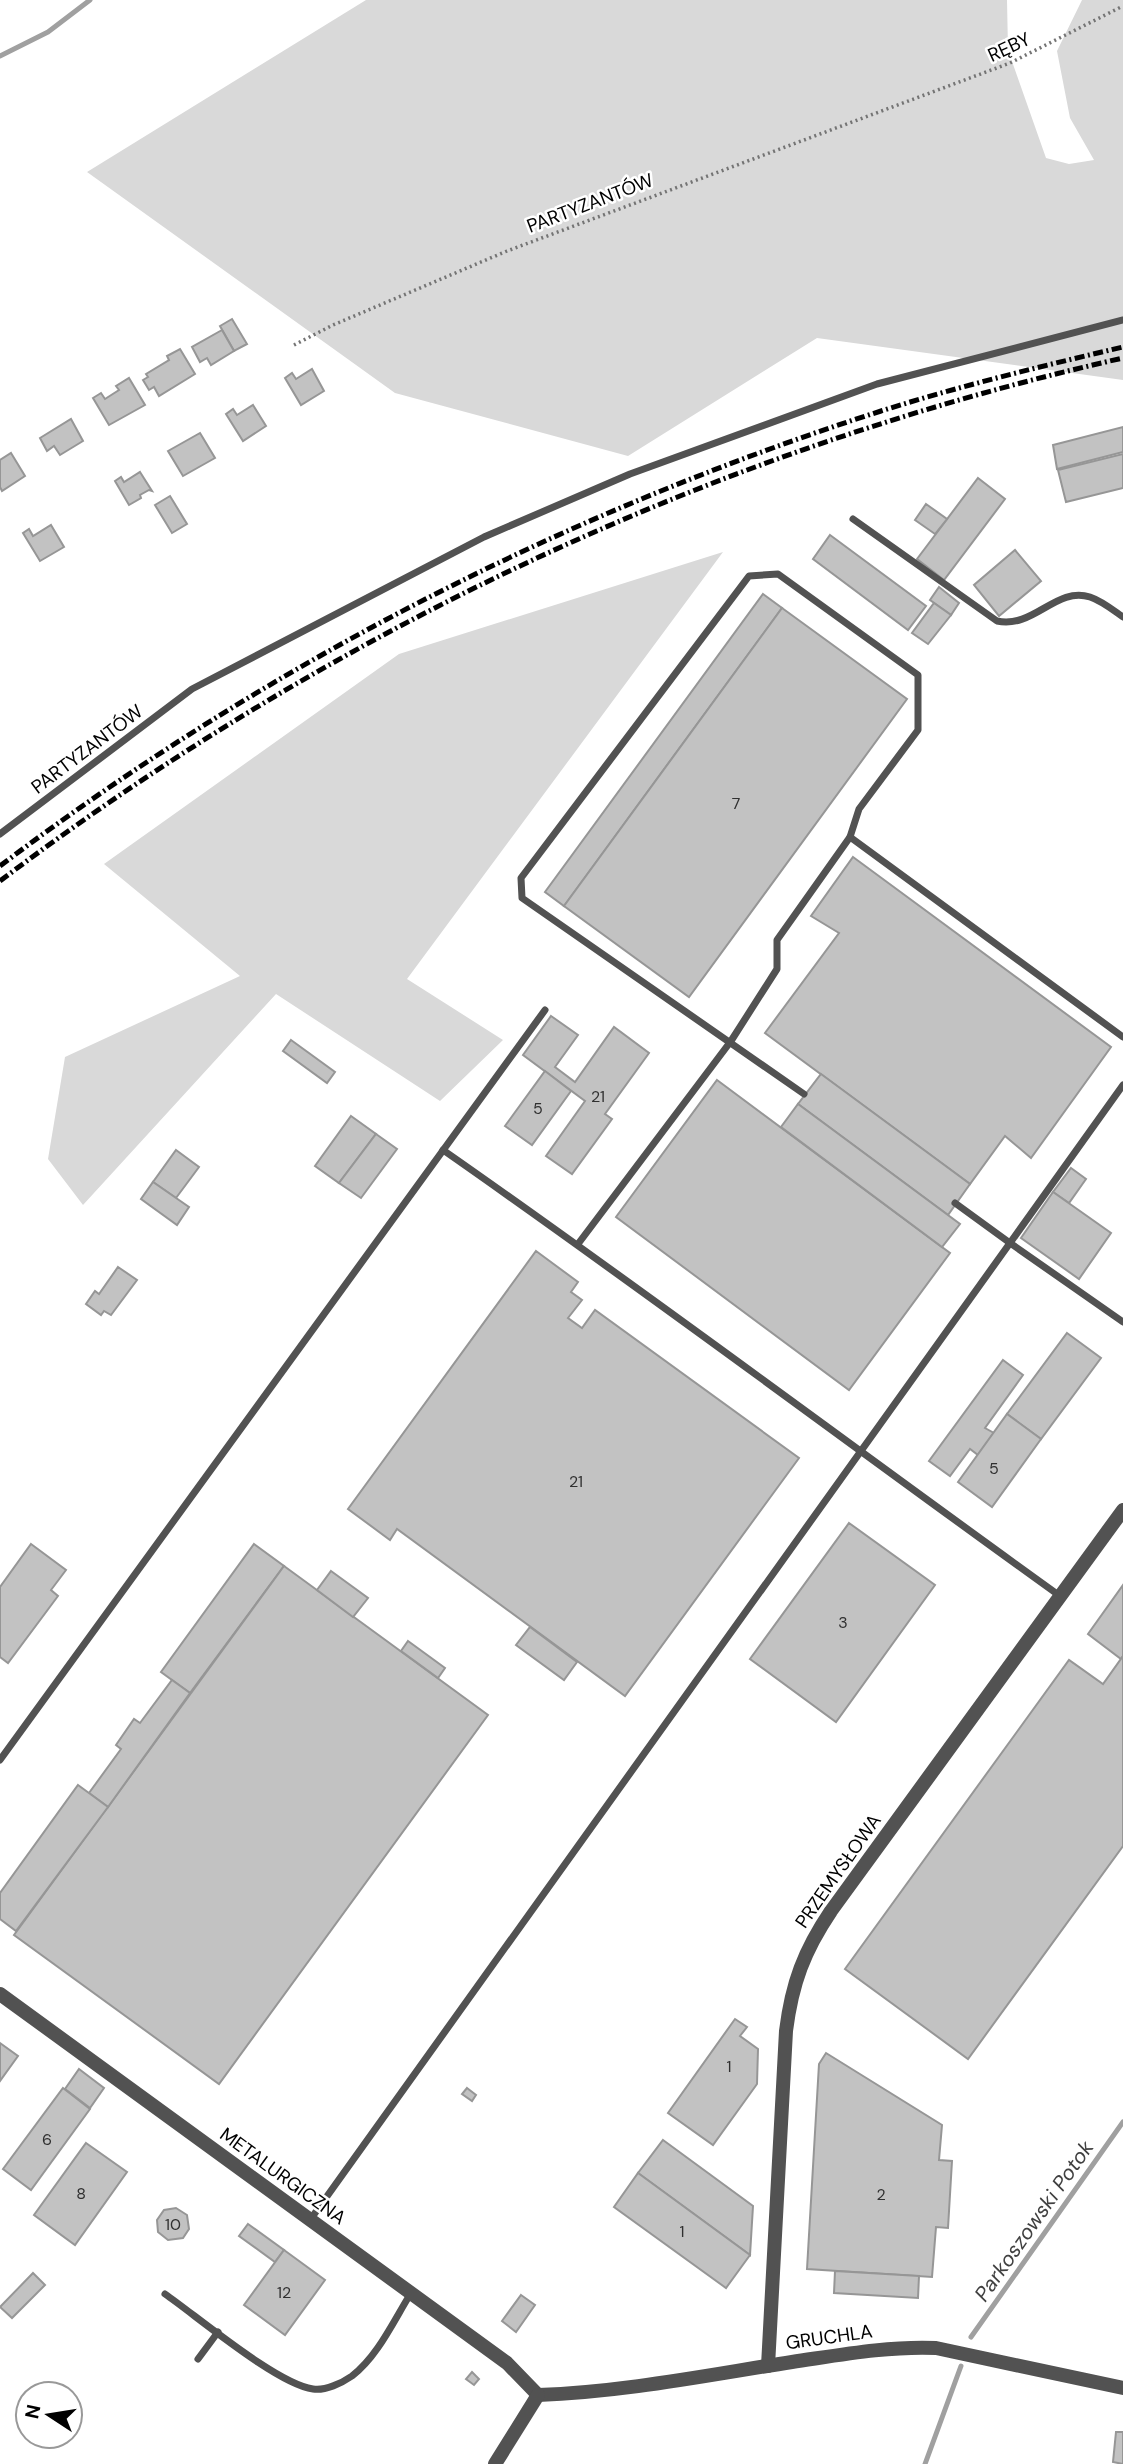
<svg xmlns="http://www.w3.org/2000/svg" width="1123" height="2464" viewBox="0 0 1123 2464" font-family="'DM Sans',sans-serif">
  <rect width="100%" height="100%" fill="#fff"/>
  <g fill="#d9d9d9">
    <path d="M366,0H1007L1008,50L1046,158L1069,164L1094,160L1070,118L1057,51L1082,0H1123V380L817,338L628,456L395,393L87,172Z"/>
    <path d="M723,552L407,979L503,1040L440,1101L276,994L83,1205L48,1159L65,1057L240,976L104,864L399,654Z"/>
  </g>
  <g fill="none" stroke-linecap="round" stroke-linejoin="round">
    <g stroke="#a0a0a0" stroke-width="5">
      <path d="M0,56L48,32L90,0"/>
      <path d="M971,2337L1123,2122"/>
      <path d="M925,2464L961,2366"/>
    </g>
  </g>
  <g fill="#c2c2c2" stroke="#969696" stroke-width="2">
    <path d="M232,319L247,344L234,351L220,326Z"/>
    <path d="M222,330L234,351L211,365L207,358L200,362L192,347Z"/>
    <path d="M180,349L195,374L159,396L154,387L149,390L143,380L148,377L146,374L169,360L167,356Z"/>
    <path d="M312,369L324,391L301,405L285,378L292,373L296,379Z"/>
    <path d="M129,378L145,405L109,425L93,398L101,393L105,399L119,390L116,386Z"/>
    <path d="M253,405L266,426L243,441L226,414L233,409L237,415Z"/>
    <path d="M71,419L83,441L60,455L54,446L47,451L40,438Z"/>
    <path d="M1123,427V452L1057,469L1053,445Z"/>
    <path d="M200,433L215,458L183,476L168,451Z"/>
    <path d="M11,453L25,476L2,491L0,487V460Z"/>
    <path d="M1123,454V488L1066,502L1058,470Z"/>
    <path d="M140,472L152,491L149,490L140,495L141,498L129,505L115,481L121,477L124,482Z"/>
    <path d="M978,478L1005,499L944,580L917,559Z"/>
    <path d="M170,496L187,524L172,533L155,505Z"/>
    <path d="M926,504L947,519L935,534L915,520Z"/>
    <path d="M51,525L64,547L40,561L23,533L29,529L33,536Z"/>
    <path d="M830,535L926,606L908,630L813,559Z"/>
    <path d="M1015,550L1041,581L999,616L974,585Z"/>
    <path d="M939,587L959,603L951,615L930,600Z"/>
    <path d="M763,594L782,608L564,906L545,892Z"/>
    <path d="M934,603L951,615L928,644L912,633Z"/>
    <path d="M782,608L907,699L689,997L564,906Z"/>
    <path d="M853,857L1111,1047L1031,1158L1005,1136L970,1184L765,1033L839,933L811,916Z"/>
    <path d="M551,1016L578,1035L555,1067L575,1082L614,1027L649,1053L605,1114L612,1119L572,1174L546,1156L585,1101L523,1055Z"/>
    <path d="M291,1040L335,1072L327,1083L283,1051Z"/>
    <path d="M545,1071L571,1091L532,1145L505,1126Z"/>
    <path d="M821,1074L970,1184L948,1215L798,1104Z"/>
    <path d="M717,1080L950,1253L849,1390L616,1217Z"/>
    <path d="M798,1104L960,1224L942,1247L781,1127Z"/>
    <path d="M351,1116L376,1134L339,1183L315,1166Z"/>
    <path d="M376,1134L397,1149L361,1198L339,1183Z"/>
    <path d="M176,1150L199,1167L176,1198L153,1182Z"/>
    <path d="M1071,1168L1086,1179L1069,1203L1053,1192Z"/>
    <path d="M153,1182L189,1207L177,1225L141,1199Z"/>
    <path d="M1053,1192L1111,1233L1079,1279L1021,1238Z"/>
    <path d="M536,1251L578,1282L571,1292L582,1300L568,1318L582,1328L595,1310L799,1458L625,1696L397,1529L390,1540L348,1509Z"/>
    <path d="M118,1267L137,1280L111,1315L104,1311L101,1315L86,1304L95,1291L99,1294Z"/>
    <path d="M1067,1333L1101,1358L1041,1439L1007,1414Z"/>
    <path d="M1003,1360L1023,1375L985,1428L994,1433L978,1455L970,1449L950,1476L929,1461Z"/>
    <path d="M1007,1414L1041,1439L992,1507L958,1482Z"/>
    <path d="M849,1523L935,1585L836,1722L750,1659Z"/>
    <path d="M31,1544L66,1570L51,1590L58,1596L8,1663L0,1657V1587Z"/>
    <path d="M254,1544L284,1566L190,1693L161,1672Z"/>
    <path d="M284,1566L488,1715L219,2084L14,1935Z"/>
    <path d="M331,1571L368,1598L353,1617L317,1590Z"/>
    <path d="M1123,1585V1656L1121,1659L1088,1634Z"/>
    <path d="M530,1627L577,1662L564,1680L516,1645Z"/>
    <path d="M408,1641L445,1668L438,1678L401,1651Z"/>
    <path d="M1123,1656V1846L968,2059L845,1969L1069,1660L1103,1684Z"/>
    <path d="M172,1680L190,1693L108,1807L89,1793L121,1749L116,1745L134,1719L140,1723Z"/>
    <path d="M78,1785L108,1807L16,1931L0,1919V1893Z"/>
    <path d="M735,2019L747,2027L740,2036L758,2049L757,2084L713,2145L668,2113Z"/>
    <path d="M0,2043L18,2056L0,2081Z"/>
    <path d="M826,2053L942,2125L939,2160L952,2161L948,2228L936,2227L932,2277L807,2269L819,2064Z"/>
    <path d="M79,2069L104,2088L90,2108L65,2089Z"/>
    <path d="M63,2088L90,2109L31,2190L3,2169Z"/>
    <path d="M467,2088L476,2095L472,2101L462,2094Z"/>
    <path d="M663,2140L753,2206L750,2255L638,2173Z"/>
    <path d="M86,2143L127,2172L75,2245L34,2215Z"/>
    <path d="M638,2173L750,2255L726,2288L614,2207Z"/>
    <path d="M176,2208L187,2215L189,2229L183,2238L168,2240L158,2232L157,2220L164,2210Z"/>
    <path d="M248,2224L284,2250L275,2262L239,2236Z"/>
    <path d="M284,2250L325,2280L285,2335L244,2305Z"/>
    <path d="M835,2271L919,2276L918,2298L834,2293Z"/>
    <path d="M33,2273L45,2285L12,2318L0,2307Z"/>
    <path d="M521,2295L535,2305L516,2332L502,2321Z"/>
    <path d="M472,2372L479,2379L474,2385L466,2379Z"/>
    <path d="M1116,2432H1123V2464L1113,2462Z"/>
  </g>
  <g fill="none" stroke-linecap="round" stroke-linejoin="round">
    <path stroke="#747474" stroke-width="3.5" stroke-dasharray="2 3.5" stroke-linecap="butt" d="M294,345L333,325L507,251L1010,63L1123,6"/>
    <g stroke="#525252" stroke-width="7">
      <path d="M853,519L997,621C1034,629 1056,586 1090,597C1102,601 1113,610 1123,617"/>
      <path d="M0,834L192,689L484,537L630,474L877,384L1123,320"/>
      <path d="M1123,1085L1010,1243L1123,1322"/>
      <path d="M804,1094L522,898L521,878L749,576L778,574L918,675V730L859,809L850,837L1123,1037"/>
      <path d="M443,1150C651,1295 854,1448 1060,1596"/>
      <path d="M578,1244L731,1041L777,969V940L850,837"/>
      <path d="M0,1760L545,1010"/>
      <path d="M310,2220L1010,1243L955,1203"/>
      <path d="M165,2294C198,2317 277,2384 313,2389C325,2391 342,2383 352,2376C378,2356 394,2320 411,2293"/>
      <path d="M198,2359L218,2332"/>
    </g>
    <g stroke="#525252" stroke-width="14">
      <path d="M0,1994L507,2363L538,2395"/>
      <path d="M768,2366L786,2031C792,1983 804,1951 831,1911L1123,1510"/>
      <path d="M538,2395C624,2392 708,2375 792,2362C840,2355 887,2346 936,2348L1123,2388"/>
      <path d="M495,2464L538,2395"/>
    </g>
    <g stroke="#000" stroke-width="5" stroke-dasharray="10 3.5 2 3.5" stroke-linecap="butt">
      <path d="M0,866C266,665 563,513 881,411C960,386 1042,366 1123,347"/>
      <path d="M0,881C334,629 715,450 1123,358"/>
    </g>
  </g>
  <g text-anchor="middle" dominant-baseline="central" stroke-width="5" stroke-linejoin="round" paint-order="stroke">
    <g font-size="16" fill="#303030">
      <text x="736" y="803">7</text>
      <text x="598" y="1096">21</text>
      <text x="538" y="1108">5</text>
      <text x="994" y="1468">5</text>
      <text x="576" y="1481">21</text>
      <text x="843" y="1622">3</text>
      <text x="729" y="2066">1</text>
      <text x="47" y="2139">6</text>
      <text x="81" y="2193">8</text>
      <text x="881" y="2194">2</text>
      <text x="173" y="2224">10</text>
      <text x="682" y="2231">1</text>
      <text x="284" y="2292">12</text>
    </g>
    <g font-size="19" fill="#000" stroke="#fff">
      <text transform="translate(1009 47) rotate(-25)">RĘBY</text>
      <text transform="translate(590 203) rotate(-21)">PARTYZANTÓW</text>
      <text transform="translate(87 749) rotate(-37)">PARTYZANTÓW</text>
      <text transform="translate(838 1871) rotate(-55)">PRZEMYSŁOWA</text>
      <text transform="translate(283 2176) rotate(36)">METALURGICZNA</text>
      <text transform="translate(829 2337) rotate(-8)">GRUCHLA</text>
    </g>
    <g font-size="21" font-style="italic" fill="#414141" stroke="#fff">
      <text transform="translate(1034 2221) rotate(-55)">Parkoszowski Potok</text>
    </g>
  </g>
  <g transform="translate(49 2415) rotate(282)"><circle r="33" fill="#ffffff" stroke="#999999" stroke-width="2"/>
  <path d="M0-5L12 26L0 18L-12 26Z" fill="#000000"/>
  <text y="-10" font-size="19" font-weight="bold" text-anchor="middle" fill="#000000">N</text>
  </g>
</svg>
